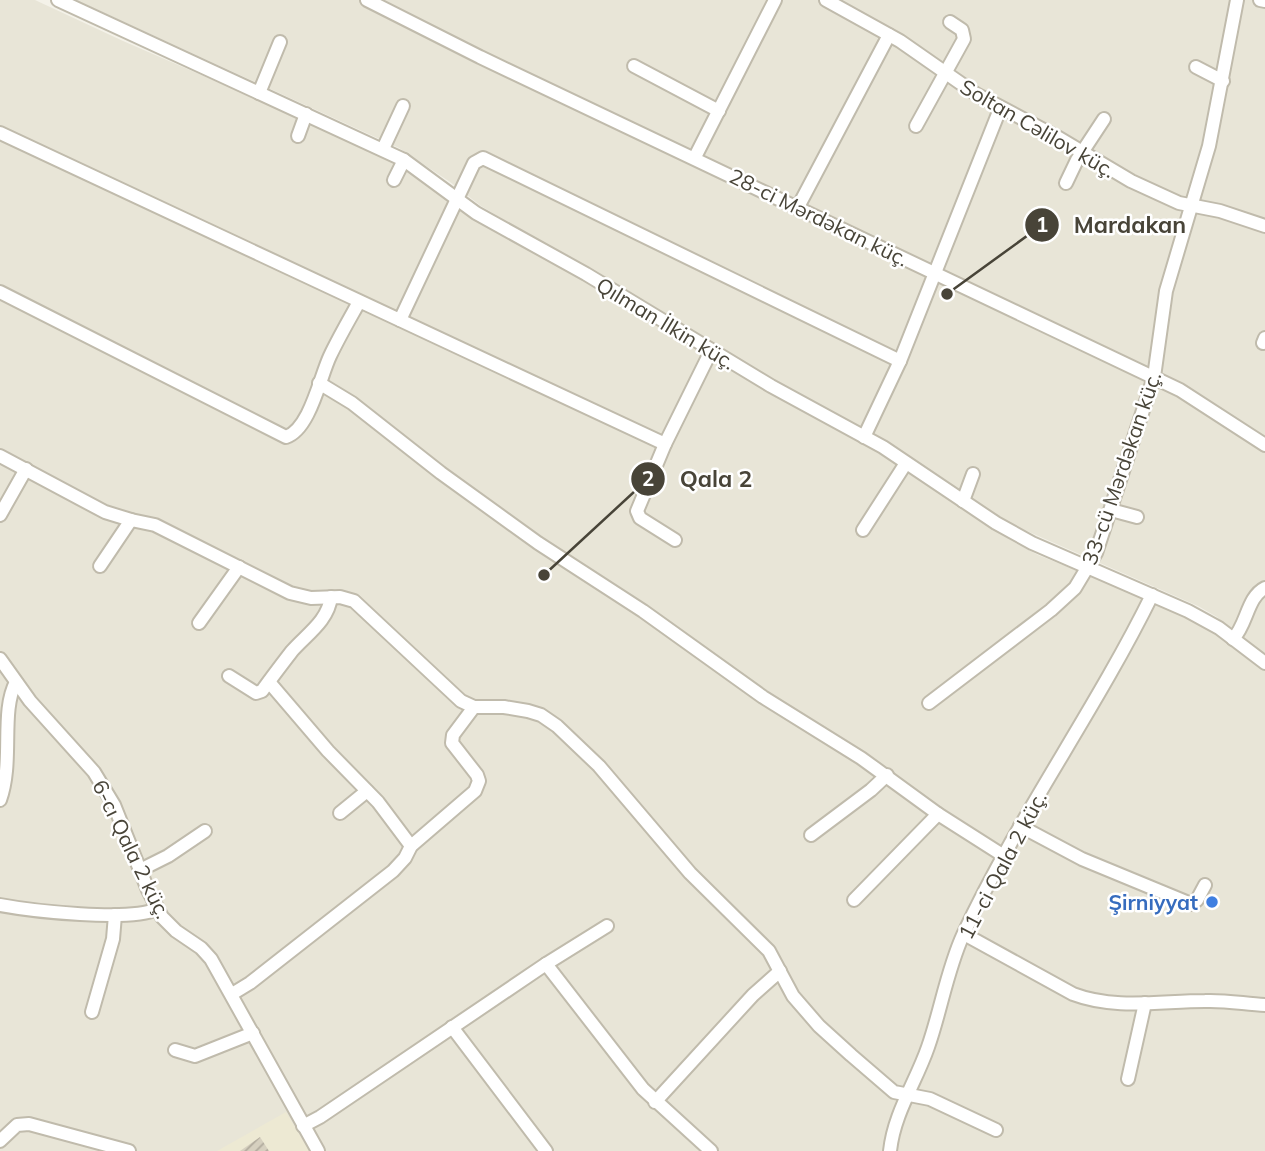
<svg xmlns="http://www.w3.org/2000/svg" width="1265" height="1151" viewBox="0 0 1265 1151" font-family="Mulish,sans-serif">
  <defs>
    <pattern id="building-hatch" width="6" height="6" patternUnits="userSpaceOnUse" patternTransform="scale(1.75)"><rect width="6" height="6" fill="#d6d0bf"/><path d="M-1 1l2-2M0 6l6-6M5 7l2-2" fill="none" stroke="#b0aa9c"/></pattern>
  </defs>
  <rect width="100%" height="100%" fill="#f4f2e9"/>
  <g fill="#e8e5d7">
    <path d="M0,0H35L123,41L392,158L416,174L465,213L574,273L737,374L881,453L1012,541L1038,555L1138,595L1198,623L1219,635L1250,661L1265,670V1151H0Z"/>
    <path d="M76,0H1265V658L1240,640L1217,617L1198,606L1011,524L976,504L895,448L696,335L481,206L450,182L399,148Z"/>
  </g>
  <path fill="#ede9d3" d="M286,1112L309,1151H217Z"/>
  <path fill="url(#building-hatch)" d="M260,1137L269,1151H240Z"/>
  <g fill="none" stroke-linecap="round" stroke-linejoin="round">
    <defs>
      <g id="minor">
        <path d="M58,0L404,160L476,213L586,274L771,386L883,447L996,523L1032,543L1188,611L1219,628L1265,663"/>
        <path d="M367,0L480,57L1180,390L1265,445"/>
        <path d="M826,0L900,41L976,94L1057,137L1131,181L1179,203L1220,211L1265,226"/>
        <path d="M1260,0L1265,1"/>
        <path d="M634,66L719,111"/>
        <path d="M1196,67L1223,81"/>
        <path d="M259,93L280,42"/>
        <path d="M916,126L964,39L962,30L950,22"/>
        <path d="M0,133L665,444"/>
        <path d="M298,136L306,114"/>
        <path d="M383,149L403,106"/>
        <path d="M695,157L775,0"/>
        <path d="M394,180L404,160"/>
        <path d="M1066,183L1077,160L1104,119"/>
        <path d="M798,207L889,35"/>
        <path d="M0,292L286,437C310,429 320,377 330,356C339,337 349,320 359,302"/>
        <path d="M400,320L474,163L483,158L900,361"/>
        <path d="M1263,343L1265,338"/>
        <path d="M319,383L352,403L441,473L538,543L643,611L763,697L861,758L938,814L1004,856"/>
        <path d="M864,437L900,361L1000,109"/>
        <path d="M0,456L105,512L131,520L155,525L290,593L311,598L340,597L354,601L461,701L474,707H504L528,711L541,715L557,726L599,766L690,873L769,951L793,996L819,1026L851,1055L894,1092L930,1099L996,1130"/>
        <path d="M963,501L973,474"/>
        <path d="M1111,510L1137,517"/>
        <path d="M0,515L26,469"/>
        <path d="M863,530L906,463"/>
        <path d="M675,540L640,518L637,511L665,444L711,351"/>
        <path d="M100,566L131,520"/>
        <path d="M199,623L239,567"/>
        <path d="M1233,639C1247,625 1247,597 1265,588"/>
        <path d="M0,659L30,701L94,772L114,805L148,890L162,917L176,931L201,948L211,959L318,1151"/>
        <path d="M229,676L256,693L262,691C272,677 282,664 292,651C307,634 328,621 331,597"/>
        <path d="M269,682L328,751L378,802L411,846"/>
        <path d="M929,703L1051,610L1075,588L1096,553L1154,377L1166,291L1209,146L1237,0"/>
        <path d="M0,800C14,761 0,712 16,682"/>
        <path d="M340,813L367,791"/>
        <path d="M1020,826L1082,859L1191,904L1197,900L1205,885"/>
        <path d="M811,835L871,790L887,775"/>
        <path d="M140,870L168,856L205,831"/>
        <path d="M854,900L938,814"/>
        <path d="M0,905C32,911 130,922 157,909"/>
        <path d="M964,934L1073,994C1115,1010 1161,1001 1205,1001C1225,1000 1245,1004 1265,1005"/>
        <path d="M546,964L643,1089L711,1151"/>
        <path d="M232,994L250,983L393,871L405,858L411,846L475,791L479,781L477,775L452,743L453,735L474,707"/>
        <path d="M92,1012L113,939L115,915"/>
        <path d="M452,1027L546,1151"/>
        <path d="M175,1050L195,1056L253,1033"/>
        <path d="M1128,1079L1145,1003"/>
        <path d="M655,1102L753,995L780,971"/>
        <path d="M303,1126L320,1117L546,964L607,926"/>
        <path d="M0,1141L17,1125L29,1124L129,1151"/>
        <path d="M890,1151C894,1113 916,1082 928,1047C941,1010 947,970 963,935C1018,817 1095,711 1152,595"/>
      </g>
    </defs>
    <use href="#minor" stroke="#c0bbac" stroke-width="16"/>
    <use href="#minor" stroke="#fff" stroke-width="12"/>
  </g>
  <circle fill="#3f7fe0" stroke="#fff" stroke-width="2.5" cx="1212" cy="902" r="7"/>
  <g text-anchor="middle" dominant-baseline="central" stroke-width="5" stroke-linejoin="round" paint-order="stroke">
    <g font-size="21" fill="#484438" stroke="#fff">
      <text transform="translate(1038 128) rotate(30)">Soltan Cəlilov küç.</text>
      <text transform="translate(819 217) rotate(26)">28-ci Mərdəkan küç.</text>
      <text transform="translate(666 323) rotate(31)">Qılman İlkin küç.</text>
      <text transform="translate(1121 468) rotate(-71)">33-cü Mərdəkan küç.</text>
      <text transform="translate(132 849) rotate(64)">6-cı Qala 2 küç.</text>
      <text transform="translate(1002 865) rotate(-62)">11-ci Qala 2 küç.</text>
    </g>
    <g font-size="21" font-weight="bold" fill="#366cbe" stroke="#fff" text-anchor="end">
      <text x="1198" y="902">Şirniyyat</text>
    </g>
  </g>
  <path fill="none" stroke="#484438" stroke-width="2.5" d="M947 294L1042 225M544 575L648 479"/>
  <g fill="#484438" stroke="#fff" stroke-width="2.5">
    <circle cx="947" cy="294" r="7"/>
    <circle cx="544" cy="575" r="7"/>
    <circle cx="1042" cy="225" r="18"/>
    <circle cx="648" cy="479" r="18"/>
  </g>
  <g font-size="21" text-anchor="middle" font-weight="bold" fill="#fff">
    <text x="1042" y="232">1</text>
    <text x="648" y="486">2</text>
  </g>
  <g font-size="23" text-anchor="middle" font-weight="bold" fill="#484438" stroke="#fff" stroke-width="5" stroke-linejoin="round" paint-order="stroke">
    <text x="1130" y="233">Mardakan</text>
    <text x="716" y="487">Qala 2</text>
  </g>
</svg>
